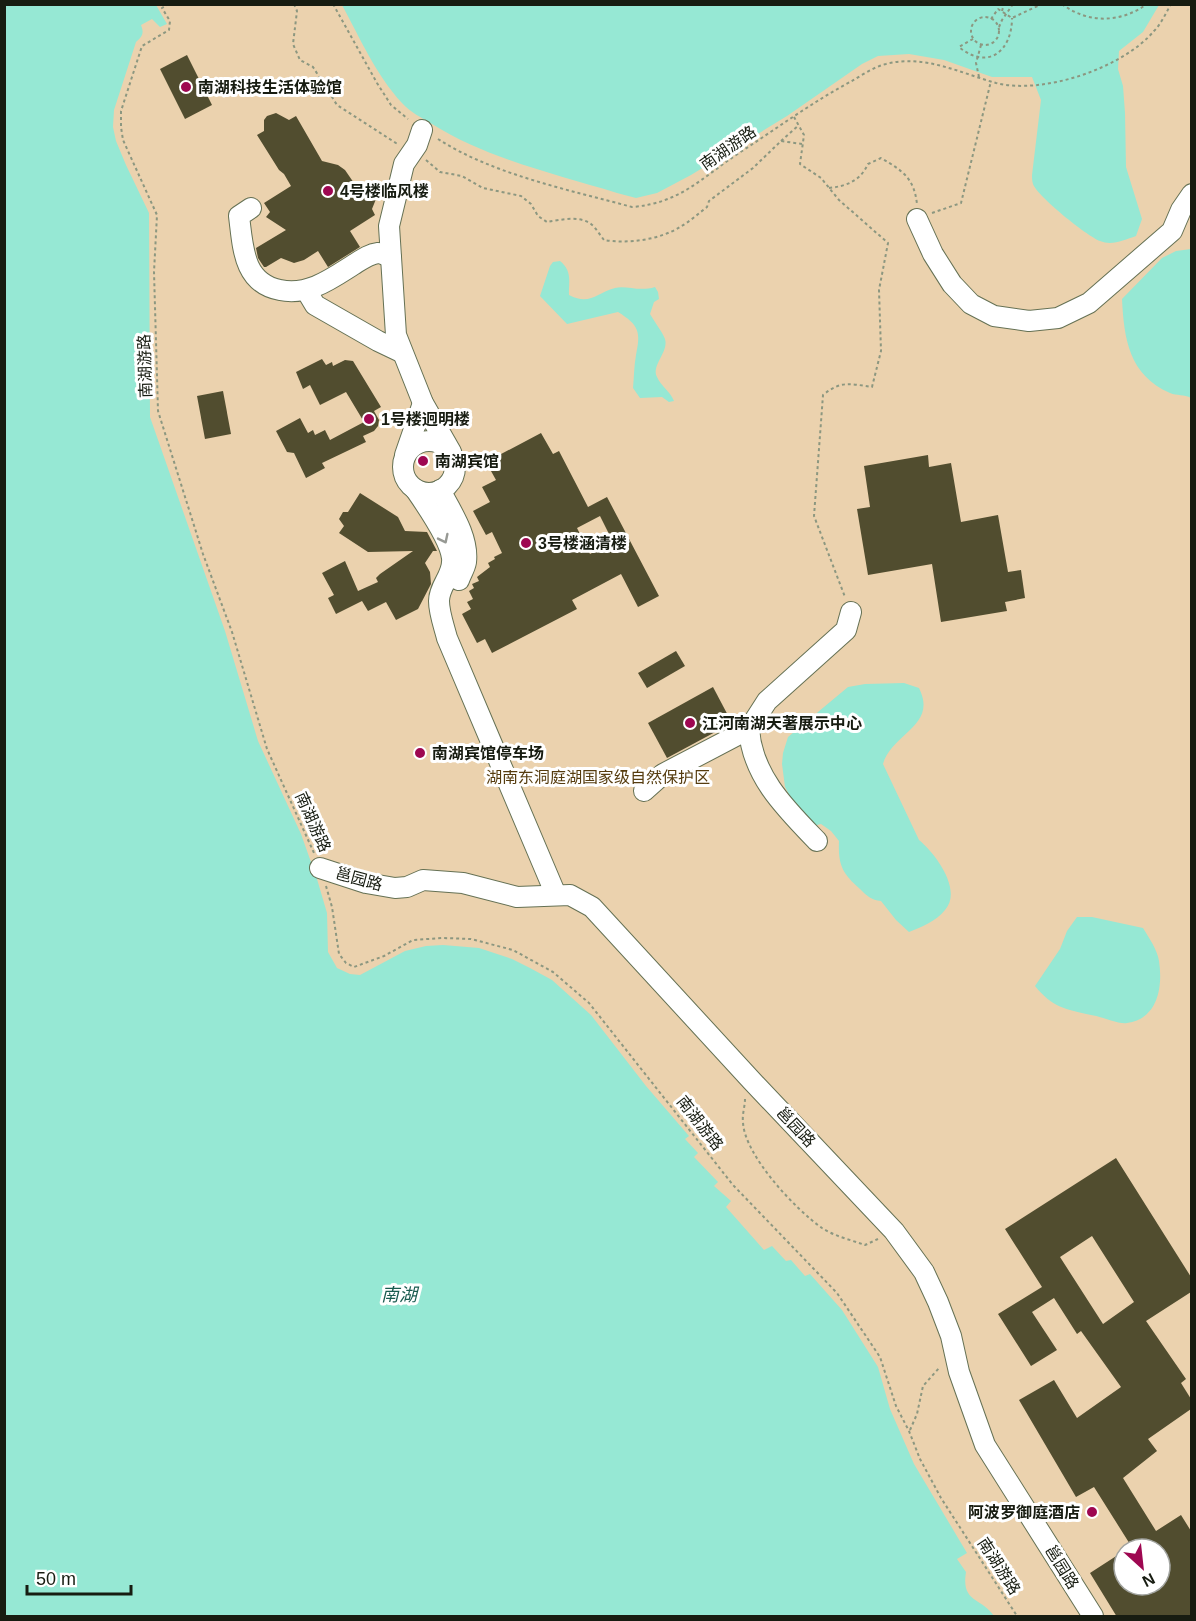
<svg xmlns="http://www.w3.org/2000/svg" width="1196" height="1621" viewBox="0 0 1196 1621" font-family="Helvetica,'Noto Sans SC',sans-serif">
  <rect width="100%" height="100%" fill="#ebfad9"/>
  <path fill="#ebd2ae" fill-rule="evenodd" d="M5,5H1191V1616H5ZM1124,1549H1160V1585H1124Z"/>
  <g fill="#96e8d4">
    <path d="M5,5H156L167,24L160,27L152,19L141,25C144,33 143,36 136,42L114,110L113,127L116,141L126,165L149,213L150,417L225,631L258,741L301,834L317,879L327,913L328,952L337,968L350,974L360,975L405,951L426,946L443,945L479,948L512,959L530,968L552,980L591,1015L646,1086L689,1136L685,1139L698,1153L694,1157L718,1182L714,1186L731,1201L726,1207L764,1250L772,1246L786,1261L791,1260L805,1276L810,1274L842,1310L878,1367L890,1409L914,1464L967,1553L957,1559L966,1572C961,1603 981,1597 994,1616H5Z"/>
    <path d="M342,5H1159L1143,32L1119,51L1118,69L1123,86L1125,113L1126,167L1142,219L1136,236C1124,240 1112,246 1100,241C1087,236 1037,196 1033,184C1032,181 1032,178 1032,175L1041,100L1032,77H992L944,60L909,54L878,56L862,64L787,116L691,175L657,193L636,198L617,193C555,174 488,159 432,124C422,118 410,112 402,103C376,75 360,38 342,5Z"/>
    <path d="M1191,249H1192L1191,398C1184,394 1177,396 1170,393C1129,375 1124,339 1122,299L1162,258L1176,251Z"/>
    <path d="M560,261C572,271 569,280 569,295C590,306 596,293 615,288C626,285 639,292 655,287L658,292L659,299L654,302L650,314C654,321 663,333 665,339C669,352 651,365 657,377C661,386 670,391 674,401L669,402L662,397L640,398L633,388C634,377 634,366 636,355C641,332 639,325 618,312L567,324L540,296L550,266L553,262Z"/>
    <path d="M904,683L919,688C938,726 892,733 883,764L919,840C935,853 963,890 945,910C936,921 922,927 909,932L896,920L881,901C871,900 867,896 860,889C842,873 838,865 839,841L831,831L821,824L813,826L793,802L785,787L782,764L783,753L788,737L848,687L865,684Z"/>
    <path d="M1077,917H1092L1143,928C1149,938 1157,949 1159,961C1163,987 1158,1019 1127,1023C1120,1025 1100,1016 1091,1015C1065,1009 1053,1008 1035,986L1060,949L1067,931Z"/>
  </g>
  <g fill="#514d2f" fill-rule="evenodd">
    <path d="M187,55L212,105L185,119L160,69Z"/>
    <path d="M276,113L289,120L296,116L322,161L338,165L345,170L356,186L368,187L376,193V199L372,209L375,215L350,231L360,247L328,267L318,251L304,260L294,263L281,258L266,267H264L258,258L256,248L286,230L266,217L270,212L264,203L291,186L284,174L279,170L257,135L264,131V120L267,116Z"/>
    <path d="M322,359L326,365L332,362L333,366L345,360L353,361L381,407L374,411L379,420L378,426L374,431L363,436L366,442L322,463L325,468L306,478L294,453L287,452L276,431L300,418L308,433L313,430L315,435L325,430L330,440L364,422L346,392L320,405L310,385L303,389L296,372Z"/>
    <path d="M223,391L231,434L205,439L197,396Z"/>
    <path d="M541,433L553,454L559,451L588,507L607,497L659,596L638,607L621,574L572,600L577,609L492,653L485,639L477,643L462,614L471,609L467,602L473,599L469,591L474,588L472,584L479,581L477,577L490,567L488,563L495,559L494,557L502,553L492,532L486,535L473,511L490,502L482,487L496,480L486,462ZM600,516L613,542L590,554L577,528Z"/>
    <path d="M928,455L929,467L951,463L961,522L998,515L1008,572L1021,570L1025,598L1005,602L1007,611L941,622L932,564L868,575L857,509L870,507L864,466Z"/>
    <path d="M360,493L398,517L405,531L427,532L437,551H433L425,563L430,572L431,584L418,609L396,620L386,602L368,611L362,601L336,614L328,598L334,595L322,573L345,561L358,591L378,582L376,578L380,574L413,551L368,552L339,533L344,526L339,519L343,512H348Z"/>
    <path d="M676,651L685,666L647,688L638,673Z"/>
    <path d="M713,687L732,723L667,758L648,723Z"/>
    <path d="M1116,1158L1191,1277V1292L1146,1321L1186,1379L1181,1383L1191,1399V1409L1148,1439L1157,1451L1123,1478L1156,1531L1181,1515L1191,1531V1617H1117L1090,1573L1124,1551V1585H1160V1549H1133L1094,1487L1076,1497L1019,1400L1054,1380L1077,1418L1121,1387L1081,1331L1077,1334L1054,1298L1032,1312L1057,1350L1031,1366L998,1314L1042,1287L1005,1229ZM1092,1236L1134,1302L1103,1324L1060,1257Z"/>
  </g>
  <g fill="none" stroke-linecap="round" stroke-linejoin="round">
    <defs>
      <g id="minor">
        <path d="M422,130L417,145L404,164L389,226L396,335L423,403L451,452"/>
        <path d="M251,208L239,216C243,247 243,283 280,290C308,296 331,279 353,265C361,260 369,254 378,253C382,253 387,256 391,258"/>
        <path d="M917,219L933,254L952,284L971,304L994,316L1029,321L1058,318L1089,303L1172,231L1181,210L1192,194"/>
        <path d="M306,290L315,305L378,341L401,352"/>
        <circle cx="429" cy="467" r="26"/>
        <path d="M405,455L423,403"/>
        <path d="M415,489C426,505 450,539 452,558C454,575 439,585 439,601C439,613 444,626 447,638L556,895"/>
        <path d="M440,490C451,511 469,537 466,562C465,568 461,574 459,580"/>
        <path d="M749,729C752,776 786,809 817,841"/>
        <path d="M644,791L663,774L749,729L767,701L846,630L851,612"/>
        <path d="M320,868L366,883L395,888L407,887L423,880L463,883L517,897L570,895L592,907L752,1081L894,1231L924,1272L938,1302L951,1336L959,1372L985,1445L1093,1616"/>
      </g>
    </defs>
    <use href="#minor" stroke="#657154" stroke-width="22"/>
    <g stroke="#8c9780" stroke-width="2" stroke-dasharray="3 3" stroke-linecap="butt">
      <path d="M169,4L162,8L170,21L169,30L142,46L121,111V127L123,140L157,215L154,272L158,411L203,554L232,632L267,749L314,853"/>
      <path d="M294,4L297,11L293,44L300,60L313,67L337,105L399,145"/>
      <path d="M333,4L377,83L391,105L408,119"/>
      <path d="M1062,4C1088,24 1121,23 1147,4"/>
      <path d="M1002,11L1004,4"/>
      <circle cx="985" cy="31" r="14"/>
      <path d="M991,19L998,9L1012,18L1042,4"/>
      <path d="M999,27L1002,20L1013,4"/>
      <path d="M973,39L959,47C988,71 1012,51 1012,18"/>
      <path d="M979,77L976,63L981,45"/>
      <path d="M794,117L804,135L800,164L821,178L839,200L888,243L879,290L881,351L872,387C851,384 841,380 823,395L814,516L845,597"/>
      <path d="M438,139C492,174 569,190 632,207C681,203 701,178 739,153C776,129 811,103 850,82C861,76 873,67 886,64C924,54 960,73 996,83C1043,95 1123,68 1154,31C1161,24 1166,13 1171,4"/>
      <path d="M781,141L799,125"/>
      <path d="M426,160L440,172L462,176L483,188L521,196L531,204L538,216L547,222C560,220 579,215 591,224C596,228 600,235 604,240C627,244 659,240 680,227C689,222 698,214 707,207L709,201L753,168L781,141L802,144"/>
      <path d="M829,188C847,186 860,181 868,164L881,158C903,171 914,178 917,204"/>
      <path d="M932,213L961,203L991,81"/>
      <path d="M326,886L332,907L339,954L346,963L354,967L384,956L413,940L443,938L471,939L513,950L553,972L589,1003L733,1185L837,1293L880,1357L896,1406L909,1431L920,1459L941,1498L1017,1616"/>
      <path d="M745,1099C745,1106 742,1115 743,1122C744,1155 796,1210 822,1228C834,1236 851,1240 865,1245L878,1239"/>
      <path d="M910,1430L917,1414L923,1386L940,1367"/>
    </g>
    <use href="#minor" stroke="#fff" stroke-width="20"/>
  </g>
  <defs><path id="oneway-chevron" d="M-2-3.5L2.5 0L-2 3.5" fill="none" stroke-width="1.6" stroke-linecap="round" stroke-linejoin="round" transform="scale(1.5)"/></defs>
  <use stroke="#979994" href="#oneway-chevron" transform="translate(444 539) rotate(64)"/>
  <g fill="#9e0751" stroke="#fff" stroke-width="2">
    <circle cx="186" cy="87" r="6"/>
    <circle cx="328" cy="191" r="6"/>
    <circle cx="369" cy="419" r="6"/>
    <circle cx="423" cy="461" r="6"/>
    <circle cx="526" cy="543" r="6"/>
    <circle cx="690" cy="723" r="6"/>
    <circle cx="420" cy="753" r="6"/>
    <circle cx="1092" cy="1512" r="6"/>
  </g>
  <g text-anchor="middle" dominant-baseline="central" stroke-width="6" stroke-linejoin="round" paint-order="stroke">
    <g font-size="16" font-weight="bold" fill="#171c11" stroke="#fff" text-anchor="start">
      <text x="198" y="87">南湖科技生活体验馆</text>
      <text x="340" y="191">4号楼临风楼</text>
      <text x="381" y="419">1号楼迥明楼</text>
      <text x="435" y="461">南湖宾馆</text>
      <text x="538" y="543">3号楼涵清楼</text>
      <text x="702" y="723">江河南湖天著展示中心</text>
      <text x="432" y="753">南湖宾馆停车场</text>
      <text x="1080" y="1512" text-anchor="end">阿波罗御庭酒店</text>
    </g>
    <g font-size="16" fill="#171c11" stroke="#fff">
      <text transform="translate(728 148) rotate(-35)">南湖游路</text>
      <text transform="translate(145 366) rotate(-92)">南湖游路</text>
      <text transform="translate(313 822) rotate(66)">南湖游路</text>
      <text transform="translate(359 879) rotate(15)">邕园路</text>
      <text transform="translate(700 1123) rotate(52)">南湖游路</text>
      <text transform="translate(796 1127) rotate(47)">邕园路</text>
      <text transform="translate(999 1566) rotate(57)">南湖游路</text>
      <text transform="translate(1062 1567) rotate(58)">邕园路</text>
    </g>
    <g font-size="16" fill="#563c0f" stroke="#fff">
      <text x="598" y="777">湖南东洞庭湖国家级自然保护区</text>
    </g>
    <g font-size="18" font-style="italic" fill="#195b4f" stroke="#fff">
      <text x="399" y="1295">南湖</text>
    </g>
  </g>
  <rect width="1196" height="1621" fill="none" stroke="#171c11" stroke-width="12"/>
  <g transform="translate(1142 1567) rotate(153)"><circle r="28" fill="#ffffff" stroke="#a2a4a0" stroke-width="1.5"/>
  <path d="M0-4.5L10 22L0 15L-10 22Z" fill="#9e0751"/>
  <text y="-9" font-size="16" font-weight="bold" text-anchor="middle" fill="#171c11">N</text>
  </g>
  <path d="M27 1585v9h104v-9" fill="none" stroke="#171c11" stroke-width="3"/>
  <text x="36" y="1585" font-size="18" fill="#171c11" stroke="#ffffff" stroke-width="4.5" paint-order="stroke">50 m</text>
</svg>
